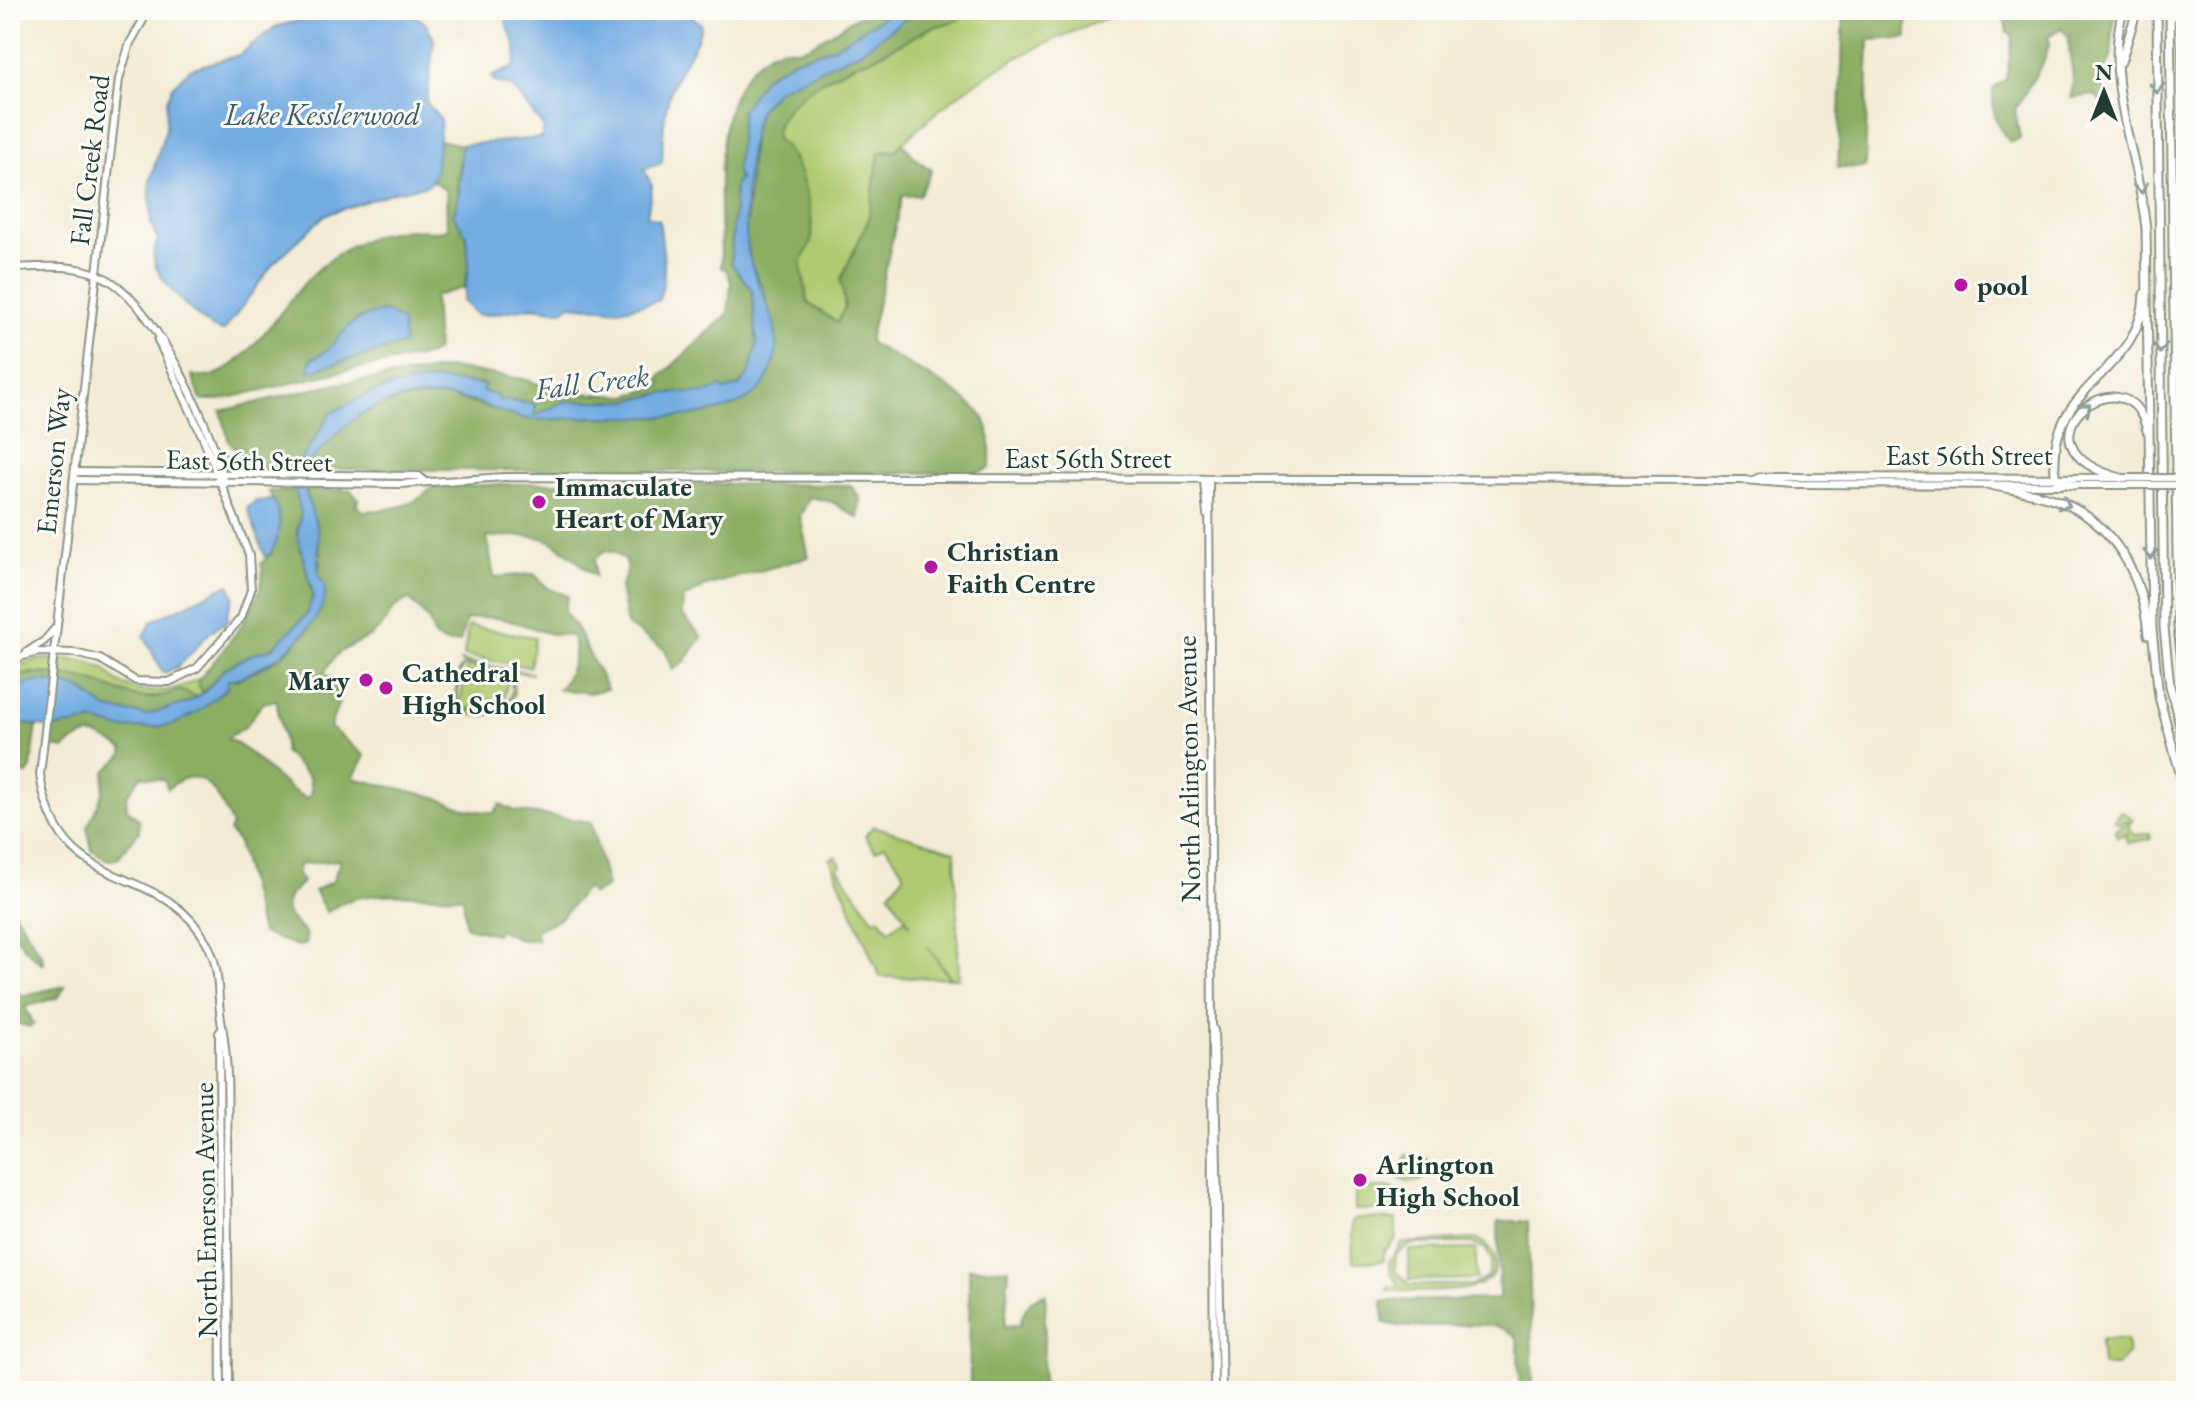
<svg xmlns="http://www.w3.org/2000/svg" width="2196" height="1401" viewBox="0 0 2196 1401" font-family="'EB Garamond',serif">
  <rect width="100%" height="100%" fill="#fdfcf7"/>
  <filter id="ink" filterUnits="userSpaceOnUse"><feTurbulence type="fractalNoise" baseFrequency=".0125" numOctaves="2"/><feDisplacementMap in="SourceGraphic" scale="16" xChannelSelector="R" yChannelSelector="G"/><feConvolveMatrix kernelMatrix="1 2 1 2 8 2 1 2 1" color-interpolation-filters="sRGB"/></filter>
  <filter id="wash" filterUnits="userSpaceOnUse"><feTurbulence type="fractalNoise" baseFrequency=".006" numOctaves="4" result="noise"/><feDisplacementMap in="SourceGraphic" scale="32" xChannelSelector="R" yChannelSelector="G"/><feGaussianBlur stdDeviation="1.8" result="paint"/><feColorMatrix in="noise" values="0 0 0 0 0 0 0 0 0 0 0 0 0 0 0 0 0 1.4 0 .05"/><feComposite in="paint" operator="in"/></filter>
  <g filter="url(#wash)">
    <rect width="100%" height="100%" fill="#f4ebd5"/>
    <g fill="#afca71" stroke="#678452" stroke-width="2" fill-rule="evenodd">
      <path d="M964,10H1127C1029,48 969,75 895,151L884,150L868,221L841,279L845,307L838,323L807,302L800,262L811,241C805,212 803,155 776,141C773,100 829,78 859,62L869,60L931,28L958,20Z"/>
      <path d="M468,626L535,637L530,667L464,656Z"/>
      <path d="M40,659C61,659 83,658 103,668C108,670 110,677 116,680C141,698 175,692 200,678L198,683L203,693L197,697L179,690C140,707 126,692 90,681C66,673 34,670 10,676V667Z"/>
      <path d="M459,661L532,673V674L505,670C539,711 466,732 454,701L459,670L464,664ZM470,664C480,666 494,665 503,671C519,682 510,709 495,713L502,709L508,679L500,672L467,666L460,703L463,707L494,714L463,710L457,705L460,673L464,666Z"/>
      <path d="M2121,811L2133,820L2128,826L2135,835L2150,833L2151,839L2128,843L2125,837L2129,832L2117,837L2115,830L2130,822L2124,821L2120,824L2114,820Z"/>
      <path d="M873,826L955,851L959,978H951L927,946L949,978L880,977L830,859L836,856L841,865L838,868L874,920L879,917L889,930L905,919L911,926L889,893L905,874L885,845L875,851L865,836Z"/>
      <path d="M1407,1155L1429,1159L1430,1170L1421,1181L1406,1182L1399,1178Z"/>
      <rect x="1355" y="1188" width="38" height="22"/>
      <path d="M1356,1218L1396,1219V1239L1384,1251V1261L1353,1262L1352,1222Z"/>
      <path d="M1474,1239C1485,1242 1493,1248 1495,1259C1503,1301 1414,1290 1388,1291V1286H1400L1391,1273L1389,1262L1402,1243ZM1471,1243L1486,1249L1492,1261L1488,1277L1473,1285H1410L1395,1271L1396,1254L1412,1244Z"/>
      <path d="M1476,1249V1279L1409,1280V1250Z"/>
      <path d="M2103,1339L2126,1340L2128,1354L2117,1366H2102L2100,1341Z"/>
    </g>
    <g fill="#8bae63" stroke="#55764c" stroke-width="2" fill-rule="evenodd">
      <path d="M869,10H895L834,47L794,60L765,76L742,110L736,174L741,178L735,184L731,263L752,290L757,344L749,374L739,386L724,390L721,387L707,393H664L626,401H565L534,416V403L498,400V396L481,391L485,385L481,383L468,385L433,380L388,387L368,394L331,413L296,468L254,469L229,442L221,411L330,385L450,368L524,379L560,392L627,396L662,386L659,378L728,314L731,283L726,269L721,268C722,205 707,102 761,59C784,40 791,54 806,47C827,37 848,21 869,10Z"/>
      <path d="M928,10H964L958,20L930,28L869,60L859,62C829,78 773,102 776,140C798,147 817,221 811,242C809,250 801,256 801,265C802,277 807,289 807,302L837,323L845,307L841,279L868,221L879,153L895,151L902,143L917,160L932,170L919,195L902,196L869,342C894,357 972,396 984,419C992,434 990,452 990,468L980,472L947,473L306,469L310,460L350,419L399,400L447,396L526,419L666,416L721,409L763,386L775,361V337L764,290L751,264L746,235L752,135L759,110L778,89L861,51L905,19Z"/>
      <path d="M1844,10H1919L1907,11V38L1869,40L1865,167L1838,168Z"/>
      <path d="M1992,10H2115L2111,57L2104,73L2111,106L2106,108L2095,95L2070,98C2078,75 2067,59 2069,37L2061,28L2047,37L2050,42L2043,63L2015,109L2020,139L2010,142C1994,124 1992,113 1993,89L2006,79L2013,36L2007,32L2004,14Z"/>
      <path d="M439,140L462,145L457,187L460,204L454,212C457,222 462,226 466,235C474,252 467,271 464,288L434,296L437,349L430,355L343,371L220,400H201L192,375C233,393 287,298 313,274C338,250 370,233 405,230C420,229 433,234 447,229L446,191L432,180Z"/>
      <path d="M539,483L850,485L860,498L858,518L832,502L810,497L800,516L809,557L706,586L683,599L682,615L702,637L686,660L673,670L665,650L627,625L620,588L626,575V561L614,552L604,551L595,559V576C545,535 554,534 487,537L494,577L534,574L548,588L568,596L564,611L577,629L607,689L589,693L558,689C570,679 578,653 573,637C563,634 551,635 541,631C514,622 496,613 466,620L460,642L447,643L435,638L429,621L409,599C385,610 394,615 378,630C356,650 341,641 324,673L333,679L339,702L330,727L365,756L353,778L435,797L465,809L494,813L500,804L515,811L591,822L607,887L593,895L586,888L561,918L536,930L537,940H520L499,929L496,934L466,927L463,897C425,897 356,885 327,913L314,891L333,881L340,860L300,864L297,873L302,882L287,898V914L306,935V944L298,946L261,933L238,842L229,831L232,826C221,799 202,757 168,789L164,780L141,776L126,797L127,809L139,820V832L117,859L108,860L92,850L87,828L103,793L105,772L123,755V749C95,733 90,727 64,749L51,746L53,728L95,721L121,729L175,724L227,688L228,680H238L282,657L307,631L320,604L324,592L318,573L321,556L306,490H350L359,499L356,505L363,511C388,510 416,507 432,487ZM277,700C277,718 286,739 284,752L309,777L311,794L306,798C277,784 258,754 227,738L245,727L263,703Z"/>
      <path d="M269,491L298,492L301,513L297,534L313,595L307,614L273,648L250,655L224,669L203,693L198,683L200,678C220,654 272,596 261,564L272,552L280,522Z"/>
      <path d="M26,674C48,674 68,674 89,680C125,691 139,708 179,690L197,697L177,708L146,715L107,709L81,689L10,688V676Z"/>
      <path d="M10,722L37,726L31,768L27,774L10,772Z"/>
      <path d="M10,905L42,956L43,964C21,948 10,932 10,905Z"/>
      <path d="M65,986L59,997L25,1007L34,1024L30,1027L19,1024L17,1019L10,1024V998Z"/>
      <path d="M1498,1221H1528L1533,1391H1520L1517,1337C1487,1310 1422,1337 1383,1322V1301L1499,1299Z"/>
      <path d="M969,1268L1009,1269L1005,1326L1020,1325C1023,1310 1029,1297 1046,1294L1042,1391H970Z"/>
    </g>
    <g fill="#73ace2" stroke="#49748b" stroke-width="2">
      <path d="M322,10H408L426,24L434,39L427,103L441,120L435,174L429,185L394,192L325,215L274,263L224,331C208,333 159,281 155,264C152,255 154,248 158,240L151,224L150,181L166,128L167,101L172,87L190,69L239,55L275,27L319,15Z"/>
      <path d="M506,10H685L701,24C699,44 685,58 677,75C663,104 663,132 662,163L644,169L652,186L647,216L659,220C662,245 669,277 658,301L619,310L571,305L561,311L533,307L486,315H477L463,302L469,263L466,235L453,214C463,200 458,166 462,145L541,138L544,128L512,87L495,82L491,77L514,67C523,38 502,32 506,10Z"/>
      <path d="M895,10H928L905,19L861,51L778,89L759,110L755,123C747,156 742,221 749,255C756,291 787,325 773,365C768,380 758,394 744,401C704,423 634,416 589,417C569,418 548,421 529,419C512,417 498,411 483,405C454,394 423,394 393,401C355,409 339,434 312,459C291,479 316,512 318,533C319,544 317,567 319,574C319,578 323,581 324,585C332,612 287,654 266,664C253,670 242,680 228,680L227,688L199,711L175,724L160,727L121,729L95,721L53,728L10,722V688L39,681L63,683L80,689L107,709L146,715L187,703L206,691L224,669L250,655L273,648L307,614L313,595L297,534L301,514L295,488L296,468L331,413L368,394L408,383L440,380L485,385L482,391L498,396L499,400L536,404L534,416L565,401H626L664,393H707L721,387L725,390L739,386L749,374L757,344L752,290L731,263L735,183L740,179L736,174L742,110L765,76L794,60L834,47Z"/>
      <path d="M386,312L402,321L404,344L309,371L311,359C346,345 337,316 386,312Z"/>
      <path d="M274,500C283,518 280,545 266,558L247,508L256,501Z"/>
      <path d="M229,584L234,597L227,613L229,621C200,631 190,667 163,673L144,636L152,621Z"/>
    </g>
  </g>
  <g filter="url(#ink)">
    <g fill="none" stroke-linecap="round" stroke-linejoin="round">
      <defs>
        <g id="major">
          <path d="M149,10L130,43L119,79L40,775C59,902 161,857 207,943C222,971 216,996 222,1026C230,1070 227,1120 227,1165C228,1240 229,1316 229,1391"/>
          <path d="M10,268C41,267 72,263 101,276C152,297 209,423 223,476"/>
          <path d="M219,453L230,465L251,475"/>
          <path d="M75,472L419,476L423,480"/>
          <path d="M74,480L400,484L504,477L1744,480L1792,484L2061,485"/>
          <path d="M1753,480L1760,477L2142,478"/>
          <path d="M1204,481L1207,515"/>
          <path d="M1209,481L1214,1391"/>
          <path d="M2072,485H2142"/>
          <path d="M27,652L44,641L57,626"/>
          <path d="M10,660L38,652L74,653L100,659L136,681L169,682L197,668L241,618L251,590L249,555L204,440L158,340"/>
          <path d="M1214,1030L1222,1391"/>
          <path d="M221,1391L219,1033L222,1029"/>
        </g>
        <g id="highway">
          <path d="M2123,10C2103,81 2139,158 2146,229L2152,629L2159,697L2186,794"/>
          <path d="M2157,10L2164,627L2170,686L2186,750"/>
          <path d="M2170,10L2178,627L2186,697"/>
          <path d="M2182,10L2186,263"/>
          <path d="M2121,62L2137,10"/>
          <path d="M2186,278V331"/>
          <path d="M2121,478C2000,446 2129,345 2147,431"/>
          <path d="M1990,485C2012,490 2035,492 2056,500C2115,522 2143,576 2148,635"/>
          <path d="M2074,485L2059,483C2053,476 2055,468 2055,459C2055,384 2142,369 2144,294"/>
          <path d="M2180,764L2186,779"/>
        </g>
      </defs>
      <use href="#major" stroke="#8a9484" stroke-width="10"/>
      <use href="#highway" stroke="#8a9484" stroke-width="11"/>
      <use href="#major" stroke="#fff" stroke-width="6"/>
      <use href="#highway" stroke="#fff" stroke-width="7"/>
      <defs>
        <g id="major-bridge">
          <path d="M2142,478H2186"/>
          <path d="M2142,485H2186"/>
        </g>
      </defs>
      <use href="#major-bridge" stroke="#8a9484" stroke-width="10" stroke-linecap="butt"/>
      <use href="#major-bridge" stroke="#fff" stroke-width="6"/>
    </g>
    <defs><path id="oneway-chevron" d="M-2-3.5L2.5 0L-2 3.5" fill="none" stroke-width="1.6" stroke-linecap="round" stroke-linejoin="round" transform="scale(2)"/></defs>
    <g stroke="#8f9e9a">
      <use href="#oneway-chevron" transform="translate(2157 88) rotate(89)"/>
      <use href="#oneway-chevron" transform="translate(2141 188) rotate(81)"/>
      <use href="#oneway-chevron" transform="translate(2160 348) rotate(89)"/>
      <use href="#oneway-chevron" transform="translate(2086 408) rotate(-40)"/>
      <use href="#oneway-chevron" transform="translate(2065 504) rotate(25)"/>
      <use href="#oneway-chevron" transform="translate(2151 554) rotate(89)"/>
    </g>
  </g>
  <g fill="#b5179e" stroke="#fdfcf7" stroke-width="3">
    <circle cx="1961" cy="285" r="8"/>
    <circle cx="539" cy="502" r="8"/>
    <circle cx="931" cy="567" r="8"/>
    <circle cx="366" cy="680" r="8"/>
    <circle cx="386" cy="688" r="8"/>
    <circle cx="1360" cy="1180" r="8"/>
  </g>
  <g text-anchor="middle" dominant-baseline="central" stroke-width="6" stroke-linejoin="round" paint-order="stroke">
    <g font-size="28" fill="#1f3d34" stroke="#fdfcf7">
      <text transform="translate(89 160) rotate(-83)">Fall Creek Road</text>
      <text x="1969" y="455">East 56th Street</text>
      <text x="1088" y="458">East 56th Street</text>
      <text transform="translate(249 460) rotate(1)">East 56th Street</text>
      <text transform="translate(53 461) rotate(-84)">Emerson Way</text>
      <text transform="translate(1188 769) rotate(-91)">North Arlington Avenue</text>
      <text transform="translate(205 1210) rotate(-91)">North Emerson Avenue</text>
    </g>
    <g font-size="28" font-weight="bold" fill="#1f3d34" stroke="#fdfcf7" text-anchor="start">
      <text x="1977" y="285">pool</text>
      <text x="555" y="486">Immaculate<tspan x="555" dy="32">Heart of Mary</tspan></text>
      <text x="947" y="551">Christian<tspan x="947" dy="32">Faith Centre</tspan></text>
      <text x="402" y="672">Cathedral<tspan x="402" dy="32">High School</tspan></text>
      <text x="350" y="680" text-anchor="end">Mary</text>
      <text x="1376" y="1164">Arlington<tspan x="1376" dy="32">High School</tspan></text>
    </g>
    <g font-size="30" font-style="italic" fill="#385e68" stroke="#fdfcf7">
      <text x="322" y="114">Lake Kesslerwood</text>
      <text transform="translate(592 382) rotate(-7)">Fall Creek</text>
    </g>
  </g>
  <rect width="2196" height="1401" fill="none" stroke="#fdfcf7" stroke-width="40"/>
  <g transform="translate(2104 92)" stroke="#fdfcf7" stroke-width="6" paint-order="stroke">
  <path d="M0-6L14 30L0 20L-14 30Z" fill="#1f3d34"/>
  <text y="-12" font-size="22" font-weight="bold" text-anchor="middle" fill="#1f3d34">N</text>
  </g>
</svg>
